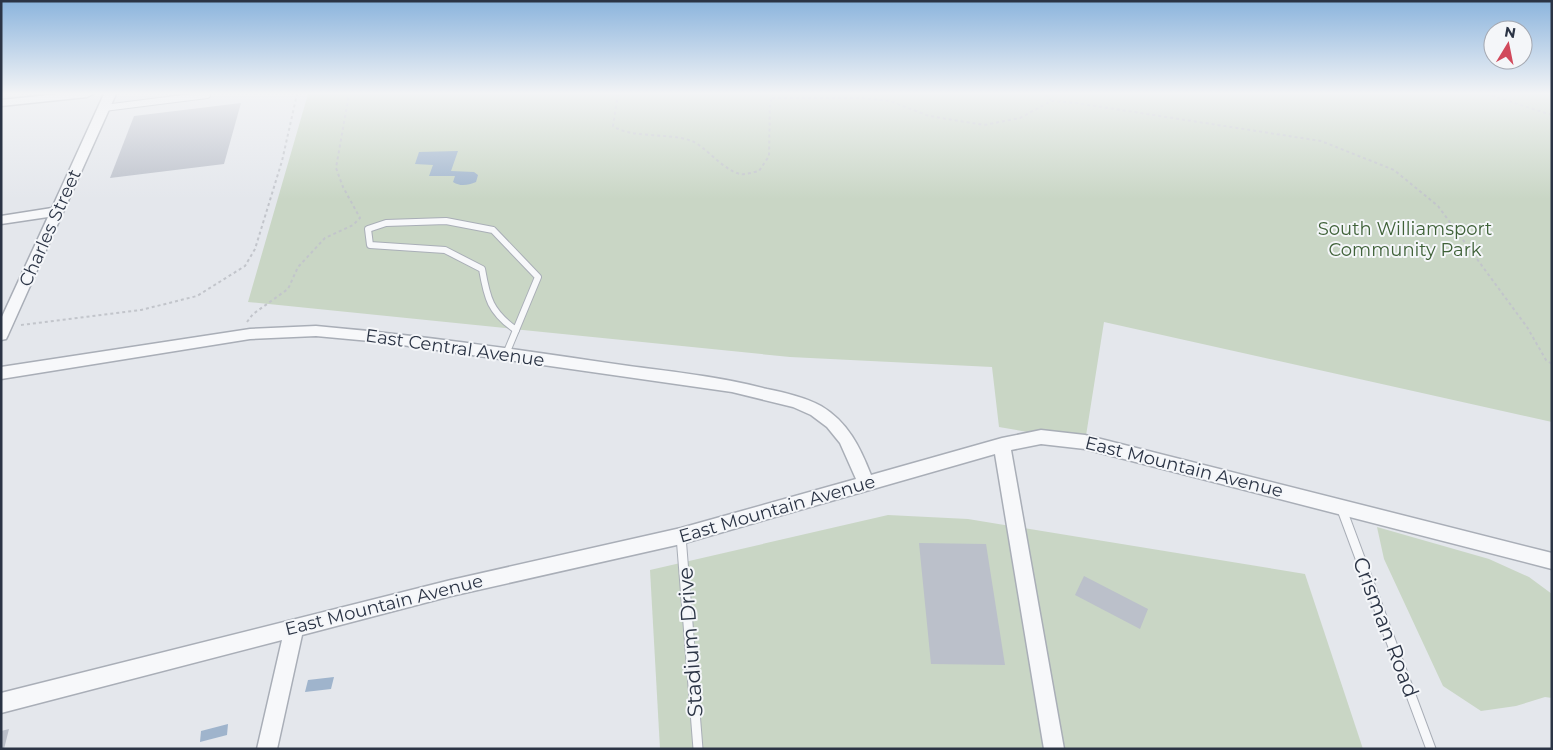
<svg xmlns="http://www.w3.org/2000/svg" width="1553" height="750" viewBox="0 0 1553 750" font-family="Montserrat,sans-serif">
  <rect width="100%" height="100%" fill="#e4e7ec"/>
  <g fill="#c9d6c5">
    <path d="M308,94H1552V422L1104,322L1085,442L999,427L992,367L790,357L248,302Z"/>
    <path d="M888,515L968,519L1305,574L1363,749H660L650,570Z"/>
    <path d="M1377,527L1489,559L1529,577L1552,594V698L1545,697L1516,706L1481,711L1443,686L1384,559Z"/>
  </g>
  <g fill="#9fb4cc">
    <path d="M458,151L451,171L474,172L478,175L476,182C468,185 461,187 453,182L455,176H429L433,165L415,164L419,152Z"/>
    <path d="M334,677L331,689L305,692L308,680Z"/>
    <path d="M228,724L227,735L200,742L201,731Z"/>
  </g>
  <g fill="#bbc0ca">
    <path d="M241,103L224,164L110,178L134,116Z"/>
    <path d="M919,543L986,544L1005,665L931,664Z"/>
    <path d="M1084,576L1148,609L1140,629L1075,595Z"/>
    <path d="M9,729L4,749H1V731Z"/>
  </g>
  <g fill="none" stroke-linecap="round" stroke-linejoin="round">
    <defs>
      <g id="service-far1">
        <path d="M104,108L207,95"/>
        <path d="M446,221L493,230L538,277L516,330C490,312 487,298 482,269L445,250L370,245L368,229L386,223Z"/>
        <path d="M506,354L516,330"/>
      </g>
      <g id="service">
        <path d="M1341,507L1431,749"/>
        <path d="M681,536L698,749"/>
      </g>
      <g id="minor">
        <path d="M58,94H93L87,97L1,106V100Z"/>
        <path d="M104,94H116L8,335L6,339L1,340V319L48,217L1,224V216L52,208Z"/>
        <path d="M316,326C421,335 525,351 629,366C675,372 721,377 767,389C786,393 804,397 821,406C848,422 860,447 871,475L1002,438L1041,430L1085,435L1552,553V569L1085,449L1041,444L1011,450L1064,749H1044L995,454L681,544L451,596L302,635L277,749H257L282,640L1,713V693L451,580L681,528L856,479L840,443L827,427L811,415L793,407L732,392L381,342L316,336L250,339L1,379V367L250,329Z"/>
      </g>
    </defs>
    <use href="#service-far1" stroke="#a9aeb7" stroke-width="8"/>
    <use href="#service" stroke="#a9aeb7" stroke-width="11"/>
    <use href="#minor" stroke="#a9aeb7" stroke-width="3"/>
    <g stroke="#c2c5cb" stroke-width="2" stroke-dasharray="3 3" stroke-linecap="butt">
      <path d="M618,94L613,126C632,139 667,132 692,141C706,147 723,170 740,174C745,175 754,172 759,171L769,156L770,103L773,94"/>
      <path d="M1046,94L1051,101"/>
      <path d="M1486,94L1552,115"/>
      <path d="M772,98H863L890,101L929,116L984,125L1020,118L1051,101L1076,103L1321,141L1394,170L1438,206L1527,327L1546,360L1552,364"/>
      <path d="M247,322L253,314L288,289L298,267L325,238L353,225L360,218L343,187L336,168L349,94"/>
      <path d="M21,325L141,310L197,296L245,266L255,249L282,161L297,94"/>
    </g>
    <use href="#service-far1" stroke="#f7f8fa" stroke-width="6"/>
    <use href="#service" stroke="#f7f8fa" stroke-width="9"/>
    <use href="#minor" fill="#f7f8fa" fill-rule="evenodd"/>
  </g>
  <linearGradient id="sky" x2="0" y2="1"><stop stop-color="#8bb4dd"/><stop offset="0.47" stop-color="#f3f4f6"/><stop offset="1" stop-color="#f3f4f6" stop-opacity="0"/></linearGradient>
  <rect width="1553" height="199" fill="url(#sky)"/>
  <g text-anchor="middle" dominant-baseline="central" stroke-width="4" stroke-linejoin="round" paint-order="stroke">
    <g font-size="18" fill="#2b3445" stroke="#f4f6f9">
      <text transform="translate(50 228) rotate(-66)">Charles Street</text>
      <text transform="translate(455 348) rotate(8)">East Central Avenue</text>
      <text transform="translate(1184 467) rotate(14)">East Mountain Avenue</text>
      <text transform="translate(777 509) rotate(-16)">East Mountain Avenue</text>
      <text transform="translate(384 605) rotate(-14)">East Mountain Avenue</text>
    </g>
    <g font-size="18" fill="#3f6138" stroke="#f4f6f9">
      <text x="1405" y="229">South Williamsport<tspan x="1405" dy="21">Community Park</tspan></text>
    </g>
    <g font-size="21" fill="#2b3445" stroke="#f4f6f9">
      <text transform="translate(1386 627) rotate(69)">Crisman Road</text>
      <text transform="translate(690 642) rotate(-94)">Stadium Drive</text>
    </g>
  </g>
  <rect width="1553" height="750" fill="none" stroke="#2b3445" stroke-width="5"/>
  <g transform="translate(1508 45) rotate(10)"><circle r="24" fill="#f4f6f9" stroke="#a4a8b1"/>
  <path d="M0-4L9 19L0 12L-9 19Z" fill="#d1495b"/>
  <text y="-8" font-size="14" font-weight="bold" text-anchor="middle" fill="#2b3445">N</text>
  </g>
</svg>
